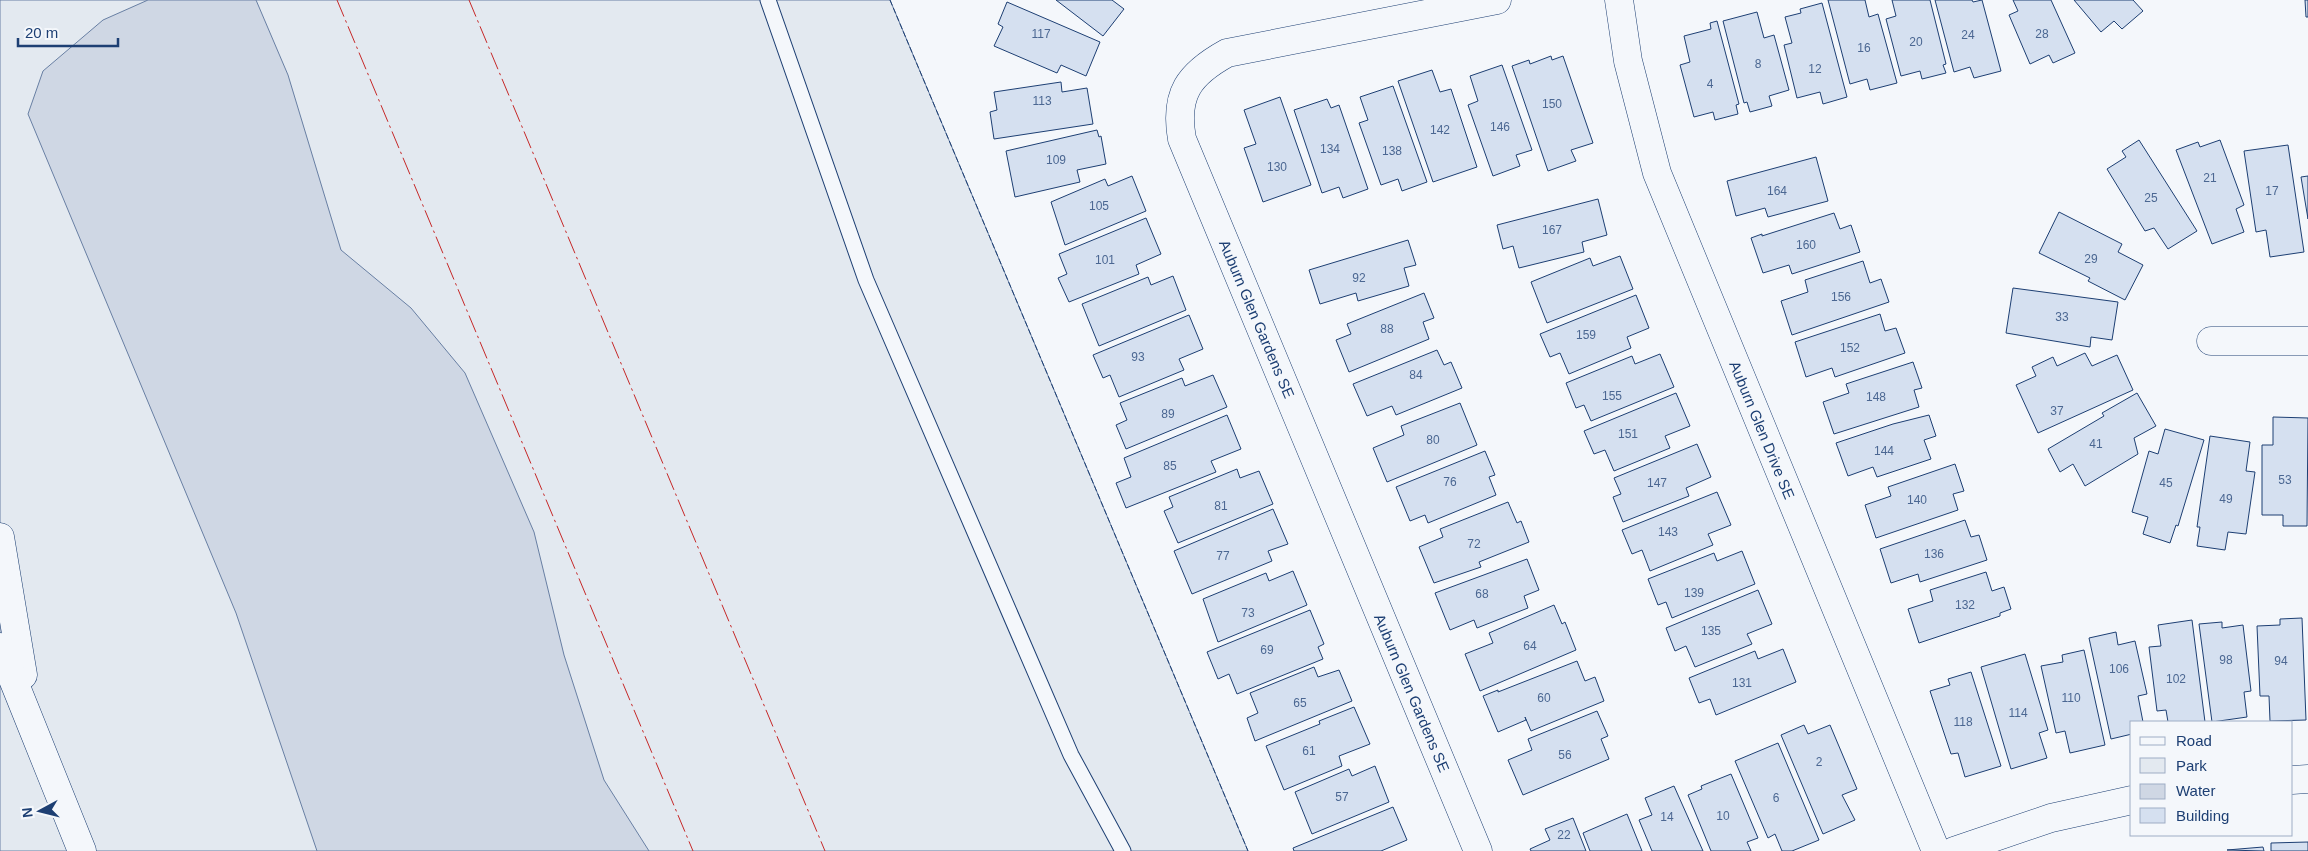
<svg xmlns="http://www.w3.org/2000/svg" width="2308" height="851" viewBox="0 0 2308 851" font-family="Helvetica,sans-serif">
  <rect width="100%" height="100%" fill="#f4f7fb"/>
  <path fill="#e3e9f0" stroke="#687fa3" d="M0,0H890L1248,851H0Z"/>
  <path fill="#cfd7e4" stroke="#687fa3" d="M148,0H256L288,75L341,250L411,308L465,373L534,532L564,655L604,780L649,851H317L236,613L28,114L43,71L103,20Z"/>
  <g fill="#d5e0f0" stroke="#1d3f73">
    <path d="M1056,0H1112L1124,9L1103,36Z"/>
    <path d="M1828,0H1865L1869,17L1878,14L1897,83L1870,90L1867,79L1850,84Z"/>
    <path d="M1892,0H1930L1946,64L1943,65L1946,73L1922,79L1920,71L1901,76L1886,19L1896,16Z"/>
    <path d="M1935,0H1972L1973,2L1982,0L2001,71L1974,78L1970,67L1954,72Z"/>
    <path d="M2013,0H2051L2075,53L2053,63L2049,55L2030,64L2009,15L2018,11Z"/>
    <path d="M2074,0H2133L2143,11L2122,29L2114,21L2101,32Z"/>
    <path d="M2305,0H2308V17H2306Z"/>
    <path d="M1007,2L1100,42L1086,76L1061,65L1057,73L994,46L1003,27L998,24Z"/>
    <path d="M1822,3L1847,97L1823,104L1820,92L1797,98L1784,45L1792,43L1785,17L1801,13L1800,9Z"/>
    <path d="M1757,12L1764,38L1774,35L1789,90L1769,96L1772,106L1750,112L1747,102L1744,103L1723,21Z"/>
    <path d="M1717,21L1739,104L1736,105L1738,114L1715,120L1713,112L1694,117L1680,65L1690,62L1684,36L1711,29L1710,23Z"/>
    <path d="M1551,56L1552,60L1563,56L1593,143L1571,150L1576,161L1548,171L1512,66L1529,60L1530,64Z"/>
    <path d="M1502,65L1532,150L1516,155L1520,166L1493,176L1468,105L1478,101L1470,76Z"/>
    <path d="M1432,70L1440,92L1451,89L1477,167L1433,182L1398,81Z"/>
    <path d="M1061,82L1062,92L1087,88L1093,124L994,139L990,112L997,110L994,92Z"/>
    <path d="M1393,86L1427,182L1402,191L1398,179L1381,185L1359,123L1368,120L1360,97Z"/>
    <path d="M1280,97L1311,185L1263,202L1244,148L1256,144L1244,110Z"/>
    <path d="M1327,99L1331,108L1339,105L1368,189L1343,198L1339,187L1322,193L1294,110Z"/>
    <path d="M1097,130L1099,137L1101,136L1106,164L1077,170L1080,182L1015,197L1006,151Z"/>
    <path d="M2139,140L2197,231L2168,249L2154,228L2145,231L2107,169L2126,157L2122,151Z"/>
    <path d="M2220,140L2244,205L2236,209L2244,232L2212,244L2176,150L2198,142L2200,147Z"/>
    <path d="M2288,145L2304,252L2270,257L2266,230L2256,232L2244,151Z"/>
    <path d="M1816,157L1828,201L1768,217L1765,208L1736,216L1727,181Z"/>
    <path d="M1132,176L1146,211L1065,245L1051,202L1105,179L1108,186Z"/>
    <path d="M2308,176V219L2301,177Z"/>
    <path d="M1598,199L1607,235L1582,242L1584,252L1519,268L1513,246L1503,249L1497,225Z"/>
    <path d="M2059,212L2122,244L2118,252L2143,265L2125,300L2088,281L2090,278L2039,253Z"/>
    <path d="M1834,213L1840,229L1851,225L1860,252L1792,274L1789,265L1763,273L1751,238L1762,234V236Z"/>
    <path d="M1146,218L1161,254L1136,265L1139,274L1069,302L1058,278L1067,274L1059,254Z"/>
    <path d="M1408,240L1416,265L1404,268L1409,286L1358,301L1356,293L1320,304L1309,270Z"/>
    <path d="M1620,256L1633,289L1547,323L1531,282L1590,258L1593,266Z"/>
    <path d="M1863,261L1870,283L1881,279L1889,302L1792,335L1781,301L1808,292L1805,280Z"/>
    <path d="M1173,276L1186,310L1099,346L1082,304L1148,277L1151,285Z"/>
    <path d="M2013,288L2118,302L2112,340L2091,337L2090,347L2006,333Z"/>
    <path d="M1424,293L1434,318L1423,322L1429,339L1349,372L1336,340L1351,334L1347,324Z"/>
    <path d="M1636,295L1649,328L1627,337L1631,348L1569,374L1560,353L1550,357L1540,334Z"/>
    <path d="M1880,314L1885,331L1896,328L1905,353L1835,377L1832,368L1806,377L1795,342Z"/>
    <path d="M1189,315L1203,349L1179,359L1184,370L1119,397L1110,375L1103,378L1093,355Z"/>
    <path d="M1437,350L1444,365L1451,362L1462,388L1396,415L1392,406L1367,416L1353,384Z"/>
    <path d="M2085,353L2092,366L2117,355L2133,390L2038,433L2016,385L2036,376L2032,367L2053,357L2057,366Z"/>
    <path d="M1660,354L1674,387L1591,421L1584,405L1576,408L1566,383L1632,356L1635,364Z"/>
    <path d="M1913,362L1922,388L1914,390L1919,407L1834,434L1823,402L1849,393L1846,384Z"/>
    <path d="M1213,375L1227,407L1126,449L1116,425L1127,420L1120,403L1182,378L1185,386Z"/>
    <path d="M1676,393L1690,426L1665,436L1670,448L1614,471L1605,450L1594,454L1584,431Z"/>
    <path d="M2137,393L2156,426L2134,438L2138,454L2085,486L2073,464L2060,472L2048,449L2104,416L2102,413Z"/>
    <path d="M1460,403L1477,445L1387,482L1373,448L1404,435L1401,426Z"/>
    <path d="M1227,415L1241,449L1211,461L1216,472L1126,508L1116,483L1131,477L1124,458Z"/>
    <path d="M1929,415L1936,436L1924,440L1931,459L1877,477L1873,467L1848,476L1836,443L1893,424Z"/>
    <path d="M2273,417L2308,418L2307,526H2283V515H2262V445H2273Z"/>
    <path d="M2165,429L2204,440L2178,526L2176,525L2170,543L2143,534L2148,517L2132,512L2149,451L2158,454Z"/>
    <path d="M2210,436L2250,442L2246,471L2255,472L2246,534L2228,532L2225,550L2197,546L2200,527H2197Z"/>
    <path d="M1697,444L1711,477L1686,488L1689,496L1623,522L1613,497L1621,494L1614,478Z"/>
    <path d="M1485,451L1495,475L1489,477L1496,495L1428,523L1425,515L1410,521L1396,487Z"/>
    <path d="M1955,464L1964,491L1953,494L1958,510L1876,538L1865,505L1891,496L1888,487Z"/>
    <path d="M1237,469L1240,478L1259,471L1273,504L1178,543L1164,511L1173,507L1169,497Z"/>
    <path d="M1717,492L1731,525L1708,534L1713,545L1650,571L1642,550L1632,554L1622,530Z"/>
    <path d="M1508,502L1517,523L1521,521L1529,542L1479,562L1481,567L1434,583L1419,547L1443,537L1440,529Z"/>
    <path d="M1273,509L1288,544L1268,551L1272,561L1192,594L1174,551Z"/>
    <path d="M1965,520L1971,537L1979,535L1987,560L1920,582L1918,574L1891,583L1880,549Z"/>
    <path d="M1742,551L1755,584L1672,618L1666,602L1658,605L1648,579L1714,553L1717,561Z"/>
    <path d="M1527,559L1539,590L1524,596L1528,608L1477,628L1474,620L1450,630L1435,593Z"/>
    <path d="M1293,571L1307,605L1218,642L1203,599L1266,573L1269,581Z"/>
    <path d="M1986,572L1992,591L2004,587L2011,609L2000,613V616L1919,643L1908,609L1933,601L1930,590Z"/>
    <path d="M1758,590L1772,624L1747,634L1752,644L1695,667L1686,646L1675,651L1666,628Z"/>
    <path d="M1554,605L1562,624L1565,622L1576,650L1480,691L1465,654L1493,643L1489,633Z"/>
    <path d="M1310,610L1324,644L1318,647L1323,659L1237,694L1229,674L1218,679L1207,652Z"/>
    <path d="M2302,618L2306,720L2270,721L2269,696H2260L2257,626L2280,625V619Z"/>
    <path d="M2192,620L2205,722H2168L2166,710L2157,711L2149,647L2161,646L2158,625Z"/>
    <path d="M2222,622V628L2243,625L2251,691L2244,692L2247,717L2212,722L2199,624Z"/>
    <path d="M2116,632L2118,645L2135,641L2147,694L2138,696L2143,722H2132V734L2111,739L2089,638Z"/>
    <path d="M1783,649L1796,682L1716,715L1710,699L1699,703L1689,678L1755,651L1758,659Z"/>
    <path d="M2084,650L2105,745L2070,753L2065,731L2056,733L2041,666L2063,662L2062,655Z"/>
    <path d="M2025,654L2048,730L2039,733L2047,758L2011,769L1981,667Z"/>
    <path d="M1577,661L1585,681L1595,677L1604,701L1531,731L1525,717L1526,720L1498,732L1483,696L1498,690V692Z"/>
    <path d="M1314,667L1318,677L1339,670L1352,701L1255,741L1247,718L1258,713L1250,693Z"/>
    <path d="M1971,672L2001,766L1965,777L1958,753L1951,754L1930,691L1950,685L1948,679Z"/>
    <path d="M1354,707L1370,744L1339,756L1342,766L1284,790L1266,746L1320,724L1319,721Z"/>
    <path d="M1597,711L1608,736L1601,739L1609,759L1523,795L1508,760L1532,750L1528,739Z"/>
    <path d="M1804,725L1808,734L1830,725L1857,789L1842,795L1855,820L1823,834L1781,735Z"/>
    <path d="M1778,743L1819,840L1792,851H1782L1775,834L1768,838L1735,761Z"/>
    <path d="M1375,766L1389,802L1312,834L1295,792L1349,769L1352,776Z"/>
    <path d="M1731,774L1758,838L1747,842L1751,851H1711L1688,795L1702,789L1701,786Z"/>
    <path d="M1674,786L1703,851H1652L1639,820L1652,815L1645,798Z"/>
    <path d="M1393,807L1407,840L1381,851H1294L1293,848Z"/>
    <path d="M1627,814L1642,851H1590L1583,833Z"/>
    <path d="M1573,818L1586,851H1531L1530,849L1550,840L1545,829Z"/>
    <path d="M2308,842V851H2271V843Z"/>
    <path d="M2263,847L2264,851L2227,850Z"/>
  </g>
  <g fill="none" stroke-linecap="round" stroke-linejoin="round">
    <defs>
      <path id="service" d="M768,0L866,280L1071,755L1123,851"/>
      <g id="minor">
        <path id="s1" d="M1619,0L1628,61L1657,173L1936,851"/>
        <path d="M2211,341H2308"/>
        <path d="M2292,780L2308,779"/>
        <path d="M1478,851L1182,139C1174,94 1189,74 1227,53L1497,0"/>
        <path d="M1954,851L2051,818L2132,800"/>
      </g>
      <g id="motorway">
        <path d="M0,537L23,675"/>
        <path d="M0,647L82,851"/>
      </g>
    </defs>
    <use href="#service" stroke="#1d3f73" stroke-width="17"/>
    <use href="#minor" stroke="#1d3f73" stroke-width="29"/>
    <use href="#motorway" stroke="#1d3f73" stroke-width="29"/>
    <use href="#service" stroke="#f4f7fb" stroke-width="15"/>
    <use href="#minor" stroke="#f4f7fb" stroke-width="28"/>
    <use href="#motorway" stroke="#f4f7fb" stroke-width="28"/>
    <path stroke="#1d3f73" stroke-width="1" stroke-dasharray="6 2.5" stroke-linecap="butt" d="M890,0L1248,851"/>
    <g stroke="#c62828" stroke-width="1" stroke-dasharray="18 4 2.5 4" stroke-linecap="butt">
      <path d="M337,0L693,851"/>
      <path d="M469,0L825,851"/>
    </g>
  </g>
  <g text-anchor="middle" dominant-baseline="central" stroke-width="4" stroke-linejoin="round" paint-order="stroke">
    <g font-size="12" fill="#4b6792">
      <text x="1041" y="34">117</text>
      <text x="2042" y="34">28</text>
      <text x="1968" y="35">24</text>
      <text x="1916" y="42">20</text>
      <text x="1864" y="48">16</text>
      <text x="1758" y="64">8</text>
      <text x="1815" y="69">12</text>
      <text x="1710" y="84">4</text>
      <text x="1042" y="101">113</text>
      <text x="1552" y="104">150</text>
      <text x="1500" y="127">146</text>
      <text x="1440" y="130">142</text>
      <text x="1330" y="149">134</text>
      <text x="1392" y="151">138</text>
      <text x="1056" y="160">109</text>
      <text x="1277" y="167">130</text>
      <text x="2210" y="178">21</text>
      <text x="1777" y="191">164</text>
      <text x="2272" y="191">17</text>
      <text x="2151" y="198">25</text>
      <text x="1099" y="206">105</text>
      <text x="1552" y="230">167</text>
      <text x="1806" y="245">160</text>
      <text x="2091" y="259">29</text>
      <text x="1105" y="260">101</text>
      <text x="1359" y="278">92</text>
      <text x="1841" y="297">156</text>
      <text x="2062" y="317">33</text>
      <text x="1387" y="329">88</text>
      <text x="1586" y="335">159</text>
      <text x="1850" y="348">152</text>
      <text x="1138" y="357">93</text>
      <text x="1416" y="375">84</text>
      <text x="1612" y="396">155</text>
      <text x="1876" y="397">148</text>
      <text x="2057" y="411">37</text>
      <text x="1168" y="414">89</text>
      <text x="1628" y="434">151</text>
      <text x="1433" y="440">80</text>
      <text x="2096" y="444">41</text>
      <text x="1884" y="451">144</text>
      <text x="1170" y="466">85</text>
      <text x="2285" y="480">53</text>
      <text x="1450" y="482">76</text>
      <text x="1657" y="483">147</text>
      <text x="2166" y="483">45</text>
      <text x="2226" y="499">49</text>
      <text x="1917" y="500">140</text>
      <text x="1221" y="506">81</text>
      <text x="1668" y="532">143</text>
      <text x="1474" y="544">72</text>
      <text x="1934" y="554">136</text>
      <text x="1223" y="556">77</text>
      <text x="1694" y="593">139</text>
      <text x="1482" y="594">68</text>
      <text x="1965" y="605">132</text>
      <text x="1248" y="613">73</text>
      <text x="1711" y="631">135</text>
      <text x="1530" y="646">64</text>
      <text x="1267" y="650">69</text>
      <text x="2226" y="660">98</text>
      <text x="2281" y="661">94</text>
      <text x="2119" y="669">106</text>
      <text x="2176" y="679">102</text>
      <text x="1742" y="683">131</text>
      <text x="1544" y="698">60</text>
      <text x="2071" y="698">110</text>
      <text x="1300" y="703">65</text>
      <text x="2018" y="713">114</text>
      <text x="1963" y="722">118</text>
      <text x="1309" y="751">61</text>
      <text x="1565" y="755">56</text>
      <text x="1819" y="762">2</text>
      <text x="1342" y="797">57</text>
      <text x="1776" y="798">6</text>
      <text x="1723" y="816">10</text>
      <text x="1667" y="817">14</text>
      <text x="1564" y="835">22</text>
    </g>
    <g font-size="15" fill="#1d3f73" stroke="#f4f7fb">
      <text transform="translate(1257 319) rotate(67)">Auburn Glen Gardens SE</text>
      <text stroke="none"><textPath href="#s1" startOffset="455">Auburn Glen Drive SE</textPath></text>
      <text transform="translate(1412 693) rotate(67)">Auburn Glen Gardens SE</text>
    </g>
  </g>
  <rect x="2130" y="721" width="162" height="115" fill="#f4f7fb" stroke="#9eadc5"/>
  <rect x="2140" y="737" width="25" height="8" fill="#f4f7fb" stroke="#9eadc5"/>
  <text x="2176" y="746" font-size="15" fill="#1d3f73">Road</text>
  <rect x="2140" y="758" width="25" height="15" fill="#e3e9f0" stroke="#9eadc5"/>
  <text x="2176" y="771" font-size="15" fill="#1d3f73">Park</text>
  <rect x="2140" y="784" width="25" height="15" fill="#cfd7e4" stroke="#9eadc5"/>
  <text x="2176" y="796" font-size="15" fill="#1d3f73">Water</text>
  <rect x="2140" y="808" width="25" height="15" fill="#d5e0f0" stroke="#9eadc5"/>
  <text x="2176" y="821" font-size="15" fill="#1d3f73">Building</text>
  <g transform="translate(40 811) rotate(263)" stroke="#f4f7fb" stroke-width="4" paint-order="stroke">
  <path d="M0-4L9 19L0 12L-9 19Z" fill="#1d3f73"/>
  <text y="-8" font-size="14" font-weight="bold" text-anchor="middle" fill="#1d3f73">N</text>
  </g>
  <path d="M18 38v8h100v-8" fill="none" stroke="#1d3f73" stroke-width="2.5"/>
  <text x="25" y="38" font-size="15" fill="#1d3f73" stroke="#f4f7fb" stroke-width="4" paint-order="stroke">20 m</text>
</svg>
